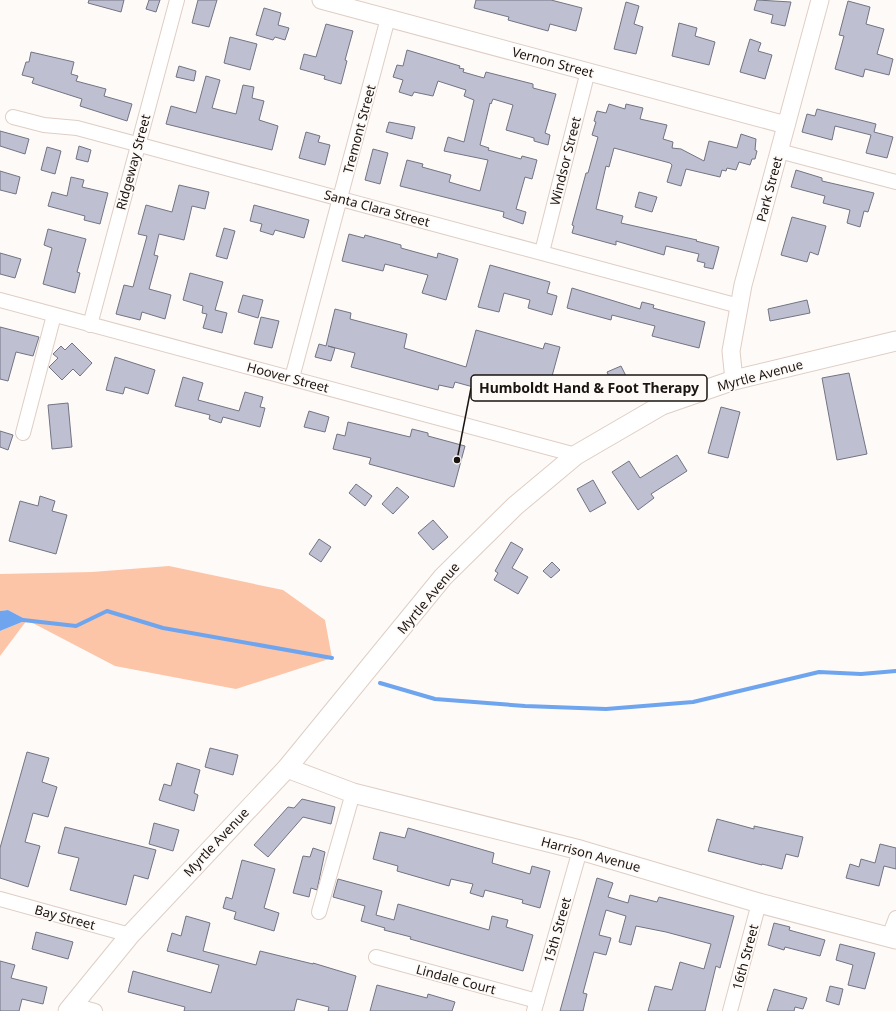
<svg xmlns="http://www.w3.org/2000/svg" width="896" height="1011" viewBox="0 0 896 1011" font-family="'Noto Sans',sans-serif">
  <rect width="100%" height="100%" fill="#fefaf8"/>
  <path fill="#fcc5a7" d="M169,566L283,590L325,620L332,658L236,689L115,666L27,620L0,656V631L27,620L8,610L0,611V574L92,572Z"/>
  <path fill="#6fa5ee" d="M8,610L27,620L0,631V611Z"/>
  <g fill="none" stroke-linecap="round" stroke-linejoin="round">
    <g stroke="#6fa5ee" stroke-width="4">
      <path d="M23,620L76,626L107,611L163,628L332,658"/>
      <path d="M380,683L435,699L525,706L606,709L693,702L819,672L861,674L896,671"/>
    </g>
  </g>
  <g fill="#bebfd0" stroke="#737483">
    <path d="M89,0H124L121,12L88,3Z"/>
    <path d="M149,0H160L156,12L146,9Z"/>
    <path d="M198,0H217L209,27L192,23Z"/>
    <path d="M476,0H551L582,8L576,31L550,24L548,31L508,20L509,17L474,8Z"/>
    <path d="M757,0L791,2L785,26L771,23L773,15L754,10Z"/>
    <path d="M848,1L870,7L866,24L884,29L877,54L893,59L889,75L865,69L863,77L835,69L844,36L839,35Z"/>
    <path d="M626,2L639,6L634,24L643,27L636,54L614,49Z"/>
    <path d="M264,8L281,13L278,25L289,28L285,40L275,37L273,40L256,35Z"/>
    <path d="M679,23L697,28L695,36L715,42L709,65L672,56Z"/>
    <path d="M326,24L353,31L345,60L347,61L341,84L324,79L325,76L300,69L304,54L316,57Z"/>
    <path d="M230,37L257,44L250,70L224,63Z"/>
    <path d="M750,39L761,43L758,51L772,55L765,79L740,72Z"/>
    <path d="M407,50L460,66L459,68L464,69L463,72L484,78L486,72L533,84V88L556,94L545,133L550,135L548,145L534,141V138L506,130L513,105L493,99L491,104L490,103L480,145L489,148L488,150L521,159L522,156L537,160L532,179L525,177L516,209L526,212L523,224L503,217L504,212L400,186L407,160L423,164L422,167L451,175L449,182L480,191L488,160L444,151L448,137L464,142L474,100L464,96L466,90L438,81L433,96L414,92L412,96L399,92L403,80L393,77L397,65L403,66Z"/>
    <path d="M31,52L74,62L71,74L78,76L76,81L106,89L104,96L132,104L127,121L80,106L82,99L32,83L34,78L22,75L26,62H29Z"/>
    <path d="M179,66L196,71L194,81L176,77Z"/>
    <path d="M206,76L220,80L212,108L236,114L243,85L254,87L252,98L264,101L259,120L278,126L272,150L166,124L171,106L196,113Z"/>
    <path d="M609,104L625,109L626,104L643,108L640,119L667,125L663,139L673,142L672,148L681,149L704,161L709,141L737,148L741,134L756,139L755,150L757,151L755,159H752L750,165L739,162L736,170L727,168L726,171L722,170L720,177L686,169L681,186L667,182L672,165L670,163L614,148L609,167L606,166L596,209L623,216L621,223L697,240L696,241L719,247L713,269L704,267L705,263L697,261L699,254L666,246L664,255L616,241V245L572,233L574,226L572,225L586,173H588L598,137L592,135L596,122L594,121L597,111L606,113Z"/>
    <path d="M817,109L876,124L874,132L893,137L887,158L866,153L871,135L835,126L832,140L802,132L807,114L815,116Z"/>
    <path d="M389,122L415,127L412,139L386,132Z"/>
    <path d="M0,131L29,139L25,154L0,146Z"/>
    <path d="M306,132L320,136L318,142L330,145L325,165L299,158Z"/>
    <path d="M79,146L91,150L88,162L76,159Z"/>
    <path d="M47,147L61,151L55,174L41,170Z"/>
    <path d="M373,149L388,153L380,184L365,180Z"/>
    <path d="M796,170L822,178V181L874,193L868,212L864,211L860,227L847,223L850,210L823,203L825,196L791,187Z"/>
    <path d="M0,171L20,177L16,194L0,190Z"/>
    <path d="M71,177L84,180L82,187L108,193L100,224L84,220L85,216L48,206L52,192L67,196Z"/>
    <path d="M179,185L209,192L205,209L192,206L184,240L159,234L154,255L158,256L149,289L171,295L165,319L142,312L140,320L116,314L124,285L133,287L147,236L138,234L146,205L172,212Z"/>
    <path d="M639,192L657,197L652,212L635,207Z"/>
    <path d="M254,205L309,220L304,238L275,230L273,235L260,231L262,224L250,221Z"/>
    <path d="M792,217L826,226L818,255L810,252L807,262L781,255Z"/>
    <path d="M224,228L235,231L227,259L216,256Z"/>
    <path d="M48,229L86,239L77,272L80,273L75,293L43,284L52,248L44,245Z"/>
    <path d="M349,234L364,238L365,235L401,245V248L437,258L438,253L458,259L446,300L422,293L428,275L385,264L383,271L342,261Z"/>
    <path d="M0,253L21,259L15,278L0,274Z"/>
    <path d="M490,265L550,282L547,293L557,296L552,315L528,308L530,300L504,293L499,312L478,307Z"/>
    <path d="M190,273L223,282L215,310L227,313L222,333L203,328L207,314L202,313L203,306L183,300Z"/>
    <path d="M572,288L640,309L642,302L654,305L653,308L705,322L699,348L652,336L655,326L612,315L611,320L567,308Z"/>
    <path d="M243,295L263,300L258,318L238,312Z"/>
    <path d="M807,300L810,313L770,321L768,309Z"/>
    <path d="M335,309L351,313L350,319L407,334L404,348L466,367L476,330L543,349L545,343L560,347L549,387L511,376L506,396L455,382L453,388L439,385L438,390L351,367L355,353L328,346L335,348L331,361L315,357L319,344L326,346Z"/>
    <path d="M261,317L279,321L272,348L254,344Z"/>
    <path d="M0,327L39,337L33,356L16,352L8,381L0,379Z"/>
    <path d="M72,343L92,363L80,376L73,369L62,380L49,367L58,358L53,354L61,346L65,350Z"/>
    <path d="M115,357L155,370L148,394L125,387L123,394L106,390Z"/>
    <path d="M621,366L631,386L616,393L607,372Z"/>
    <path d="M849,373L867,454L837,460L822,378Z"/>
    <path d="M183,377L203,383L198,400L239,411L245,392L263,397L260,407L265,408L260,427L223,417L221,423L209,419L210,415L175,406Z"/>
    <path d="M68,403L72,447L52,449L48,405Z"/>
    <path d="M721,407L740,412L728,458L708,453Z"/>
    <path d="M309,411L329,417L325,432L304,427Z"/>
    <path d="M348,422L410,437L412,429L428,433V436L465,446L454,487L369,464L371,458L333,449L337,434L345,436Z"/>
    <path d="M0,431L13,435L8,450L0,447Z"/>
    <path d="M677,455L687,471L651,494L654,498L638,510L612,472L629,461L640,478Z"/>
    <path d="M593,480L606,503L590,512L577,489Z"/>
    <path d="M356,484L372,496L365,506L349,493Z"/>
    <path d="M397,487L409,497L393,514L382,504Z"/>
    <path d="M40,496L55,501L52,511L67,515L56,554L9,541L20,501L38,506Z"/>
    <path d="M433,520L448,537L433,550L418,533Z"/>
    <path d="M319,539L331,547L321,562L309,554Z"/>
    <path d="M511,542L523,549L512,568L528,577L518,594L494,580L498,573L495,571Z"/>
    <path d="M552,562L560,570L551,578L543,571Z"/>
    <path d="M210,748L238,755L233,775L205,767Z"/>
    <path d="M27,752L49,758L42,782L57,787L48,817L33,813L25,842L40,846L28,887L0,878V848Z"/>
    <path d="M177,763L200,770L194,793L198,795L194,811L159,800L164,784L171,786Z"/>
    <path d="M302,799L335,807L331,824L303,817L268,857L254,845L288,807L294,808Z"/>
    <path d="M717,819L754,829V826L803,837L798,857L786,854L782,869L762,864V865L708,851Z"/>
    <path d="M154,823L179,830L173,851L149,844Z"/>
    <path d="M65,827L156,850L148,879L134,875L126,905L70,890L79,858L58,853Z"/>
    <path d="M408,828L494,853L492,863L530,874L532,866L550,871L540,908L522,903L523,900L485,890L483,897L470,893L473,884L451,879L449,886L397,871L398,866L373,859L380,832L405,838Z"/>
    <path d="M880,844L896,848V869L884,866L879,886L846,878L850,864L859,867L861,859L875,863Z"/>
    <path d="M313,848L325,852L317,890L311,888L309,897L293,893L303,856L310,857Z"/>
    <path d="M242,860L275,869L264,908L279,913L274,931L234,919L236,912L223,908L226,897L232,899Z"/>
    <path d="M597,878L613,883L608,897L628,903L630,895L657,902L659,897L734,916L720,968L716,966L705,1011H648L655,986L672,990L680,962L704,969L711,944L666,932L636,926L631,945L619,942L626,916L606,910L599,935L611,938L606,955L594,952L583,993L587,994L583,1011H560Z"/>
    <path d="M338,879L382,891L376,915L394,920L398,904L489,930L492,916L508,920L506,927L533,935L523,971L410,939L411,937L384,930L385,928L361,921L365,906L333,897Z"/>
    <path d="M186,916L210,923L203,951L256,965L260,951L313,964V963L356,976L347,1011H328L329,1007L297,999L294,1011H184L185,1007L128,992L133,971L211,993L219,965L167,951L172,933L181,936Z"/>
    <path d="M774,923L790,927L789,930L825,940L820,956L785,947L784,950L768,945Z"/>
    <path d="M36,932L73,942L68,959L32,949Z"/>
    <path d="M840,944L875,953L865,989L848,985L853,965L836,960Z"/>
    <path d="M0,961L15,965L11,978L47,987L43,1004L22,999L19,1011H0Z"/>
    <path d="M377,985L427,998L428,994L455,1002L452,1011H370Z"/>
    <path d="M830,986L843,989L839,1005L826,1001Z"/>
    <path d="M774,989L807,998L803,1009L795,1007L794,1011H767Z"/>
  </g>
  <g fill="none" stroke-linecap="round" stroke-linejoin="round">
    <defs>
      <g id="minor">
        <path d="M13,117L44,125L77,128L739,306"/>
        <path d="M779,151L896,182"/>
        <path d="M542,252L588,71"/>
        <path d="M0,300L576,455"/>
        <path d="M90,325L177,0"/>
        <path d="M292,378L388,18"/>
        <path d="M23,433L54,315"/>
        <path d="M0,899L130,935"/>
        <path d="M319,912L353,793"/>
        <path d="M889,937L896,918"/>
        <path d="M376,957L537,1001"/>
        <path d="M73,1005L95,1011"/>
        <path d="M534,1011L580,850"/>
        <path d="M730,1011L759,903"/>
      </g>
      <g id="tertiary">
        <path d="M321,0L786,125"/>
        <path d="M734,380L731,351L743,285L820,0"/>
      </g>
      <g id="secondary">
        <path d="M287,768L353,793L580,850L759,903L896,939"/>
        <path d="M68,1011L130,935L287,768L443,577L515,506L576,455L662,405L734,380L896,341"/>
      </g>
    </defs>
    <use href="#minor" stroke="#dfcec4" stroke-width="16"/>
    <use href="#tertiary" stroke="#dfcec4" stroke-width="19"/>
    <use href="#secondary" stroke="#dfcec4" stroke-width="21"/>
    <use href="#minor" stroke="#fff" stroke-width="14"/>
    <use href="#tertiary" stroke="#fff" stroke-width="17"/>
    <use href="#secondary" stroke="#fff" stroke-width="19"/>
  </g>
  <g text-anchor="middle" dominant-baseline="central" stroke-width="3.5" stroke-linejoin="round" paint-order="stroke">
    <g font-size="13" fill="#1b1511" stroke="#fefaf8">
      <text transform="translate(553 62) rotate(15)">Vernon Street</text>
      <text transform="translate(359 129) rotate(-75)">Tremont Street</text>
      <text transform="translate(565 161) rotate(-76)">Windsor Street</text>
      <text transform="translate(133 162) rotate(-75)">Ridgeway Street</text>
      <text transform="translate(769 189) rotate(-75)">Park Street</text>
      <text transform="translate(377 208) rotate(15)">Santa Clara Street</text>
      <text transform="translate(760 375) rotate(-15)">Myrtle Avenue</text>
      <text transform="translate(288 377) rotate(15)">Hoover Street</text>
      <text transform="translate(428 598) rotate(-50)">Myrtle Avenue</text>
      <text transform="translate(216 842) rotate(-47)">Myrtle Avenue</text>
      <text transform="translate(591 854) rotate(15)">Harrison Avenue</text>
      <text transform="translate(65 917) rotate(15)">Bay Street</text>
      <text transform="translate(557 930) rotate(-74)">15th Street</text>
      <text transform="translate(745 957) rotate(-75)">16th Street</text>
      <text transform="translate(456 979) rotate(15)">Lindale Court</text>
    </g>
  </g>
  <path fill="none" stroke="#1b1511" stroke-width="1.5" d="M457 460L471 388"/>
  <circle fill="#1b1511" stroke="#fefaf8" stroke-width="1.5" cx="457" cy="460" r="4"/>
  <rect fill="#fefaf8" stroke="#1b1511" stroke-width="1.5" x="471" y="375" width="236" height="26" rx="4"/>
  <g font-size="14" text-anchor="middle" font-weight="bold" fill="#1b1511">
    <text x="589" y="393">Humboldt Hand &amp; Foot Therapy</text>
  </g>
</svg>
